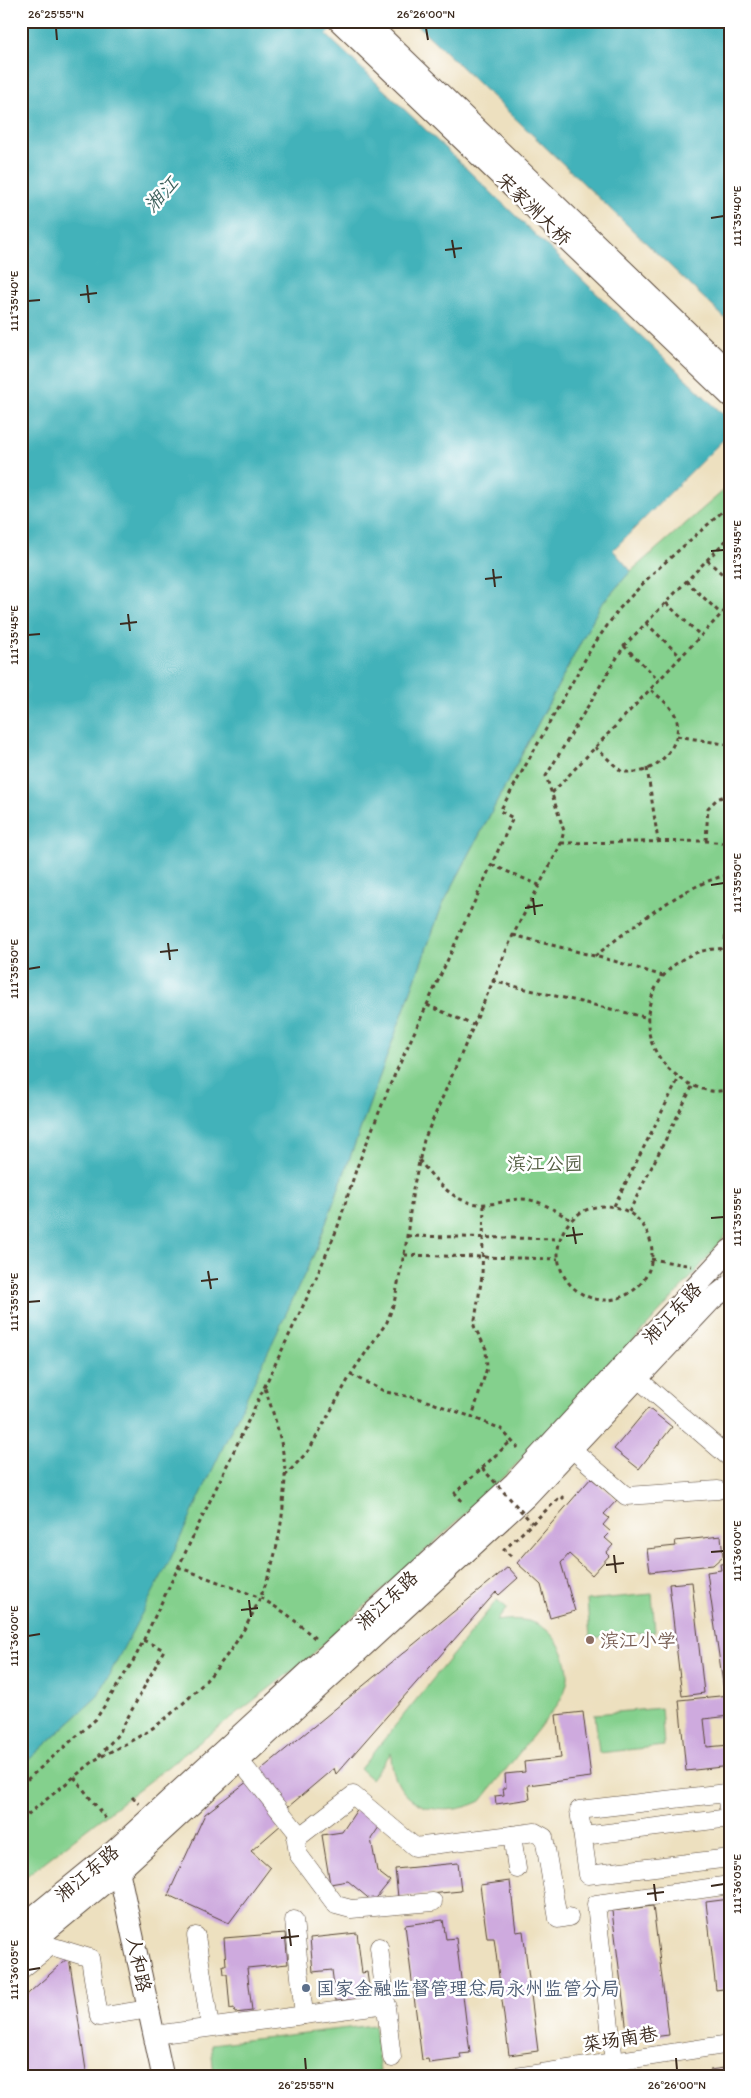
<svg xmlns="http://www.w3.org/2000/svg" width="751" height="2098" viewBox="0 0 751 2098" font-family="Itim,'LXGW WenKai TC',sans-serif">
  <rect width="100%" height="100%" fill="#fff"/>
  <filter id="ink" filterUnits="userSpaceOnUse"><feTurbulence type="fractalNoise" baseFrequency=".02" numOctaves="2"/><feDisplacementMap in="SourceGraphic" scale="10" xChannelSelector="R" yChannelSelector="G"/><feConvolveMatrix kernelMatrix="1 2 1 2 8 2 1 2 1" color-interpolation-filters="sRGB"/></filter>
  <filter id="wash" filterUnits="userSpaceOnUse"><feTurbulence type="fractalNoise" baseFrequency=".0096" numOctaves="4" result="noise"/><feDisplacementMap in="SourceGraphic" scale="20" xChannelSelector="R" yChannelSelector="G"/><feGaussianBlur stdDeviation="1.12" result="paint"/><feColorMatrix in="noise" values="0 0 0 0 0 0 0 0 0 0 0 0 0 0 0 0 0 1.4 0 .05"/><feComposite in="paint" operator="in"/></filter>
  <g filter="url(#wash)">
    <rect width="100%" height="100%" fill="#ede0bf"/>
    <g fill="#84d08d" stroke="#607d56">
      <path d="M730,485V1230L694,1274L569,1412L477,1503L306,1660L21,1880V1767L98,1696L316,1250L442,906L600,606L631,571Z"/>
      <path d="M652,1594L655,1632L590,1638L587,1600Z"/>
      <path d="M497,1600L507,1608L497,1621C511,1619 526,1618 539,1625C557,1634 569,1659 568,1678C567,1687 563,1696 558,1704L481,1801C438,1822 391,1805 391,1753L371,1779L360,1769Z"/>
      <path d="M661,1708L664,1746L599,1753L595,1714Z"/>
      <path d="M374,2025L380,2072L339,2077H214L211,2044Z"/>
    </g>
    <g fill="#42b2ba" stroke="#3e6e6c">
      <path d="M21,21H312L730,421V433L613,550L631,571L600,606L442,906L316,1250L169,1562L98,1696L21,1767Z"/>
      <path d="M413,21H730V323Z"/>
    </g>
    <g fill="none" stroke-linecap="round" stroke-linejoin="round">
      <path stroke="#42b2ba" stroke-width="29" d="M289,54L319,21"/>
    </g>
    <g id="blocks">
      <g fill="#ceaade">
        <path d="M730,1387V1418L728,1416L726,1405Z"/>
        <path d="M648,1408L672,1427L639,1469L614,1449Z"/>
        <path d="M591,1478L617,1500L604,1514L609,1518L603,1525L611,1532L605,1538L613,1545L606,1553L609,1556L592,1575L569,1554L561,1563L575,1611L550,1618L541,1585L517,1563Z"/>
        <path d="M721,1536L723,1556L713,1565L650,1572L647,1549L676,1546L675,1541Z"/>
        <path d="M730,1563V1690L724,1691L707,1572L721,1570L720,1564Z"/>
        <path d="M508,1567L518,1578L499,1595L496,1592L336,1774L334,1768L288,1807L258,1772Z"/>
        <path d="M692,1582L704,1693L682,1696L669,1584Z"/>
        <path d="M730,1695V1716L704,1719L707,1747L730,1745V1766L686,1771L679,1700Z"/>
        <path d="M583,1712L591,1777L528,1785L530,1799L496,1804L495,1796L504,1795L503,1788H506L505,1774L525,1772L524,1762L561,1758L556,1715Z"/>
        <path d="M248,1781L282,1824L251,1851L270,1868L229,1923L168,1895L205,1814Z"/>
        <path d="M358,1808L381,1824L371,1839L377,1871L390,1881L373,1902L348,1881L330,1884L322,1835L342,1832Z"/>
        <path d="M458,1863L461,1891L398,1897L395,1869Z"/>
        <path d="M510,1881L516,1932L523,1931L538,2051L509,2055L494,1938H487L480,1885Z"/>
        <path d="M730,1899V1988L716,1990L706,1902Z"/>
        <path d="M653,1906L669,2035L628,2040L612,1911Z"/>
        <path d="M443,1920L446,1939L456,1938L470,2053L460,2054L461,2059L429,2063L428,2059L422,2060L405,1925Z"/>
        <path d="M285,1933L288,1964L247,1968L252,2011L235,2013L234,2008L230,2009L227,1974H224L223,1965H226L224,1938Z"/>
        <path d="M357,1933L362,1973L367,1972L370,1994L355,1996L356,1999L336,2001L332,1970L313,1972L310,1938Z"/>
        <path d="M69,1957L87,2077H21V2000Z"/>
        <path d="M730,2064V2077H711L710,2070L724,2068V2065Z"/>
        <path d="M696,2072V2077H668V2076Z"/>
      </g>
    </g>
  </g>
  <g filter="url(#ink)">
    <use href="#blocks" fill-opacity="0" stroke="#564536" stroke-width="1"/>
    <g fill="none" stroke-linecap="round" stroke-linejoin="round">
      <defs>
        <g id="minor">
          <path d="M638,1379L730,1458"/>
          <path d="M572,1449L626,1496L718,1490"/>
          <path d="M239,1760L300,1836L353,1795L415,1847L512,1835L517,1869"/>
          <path d="M730,1822L726,1793L579,1810L588,1875L730,1858"/>
          <path d="M512,1835L535,1832L544,1837L558,1919L569,1917"/>
          <path d="M300,1836L296,1840L298,1854L336,1905L351,1909L433,1902"/>
          <path d="M583,1836L730,1818"/>
          <path d="M294,1920L304,2015"/>
          <path d="M196,1936L210,2027"/>
          <path d="M379,1947L392,2058"/>
          <path d="M21,1970L51,1946L90,1958L99,2017L149,2009"/>
          <path d="M154,2035L387,2004"/>
          <path d="M614,2062L596,1904L730,1885"/>
          <path d="M516,2077L730,2044"/>
        </g>
        <g id="major">
          <path d="M339,21L730,396"/>
          <path d="M365,21L730,373"/>
          <path d="M116,1858L163,2077"/>
          <path d="M21,1927L114,1851L514,1483L730,1250"/>
          <path d="M21,1952L119,1871L527,1496L711,1300L730,1285"/>
        </g>
      </defs>
      <use href="#minor" stroke="#564536" stroke-width="19"/>
      <use href="#major" stroke="#564536" stroke-width="23"/>
      <g stroke="#564536" stroke-width="3" stroke-dasharray="4 4" stroke-linecap="butt">
        <path d="M707,560L730,581"/>
        <path d="M686,581L721,614"/>
        <path d="M666,603L701,636"/>
        <path d="M646,623L681,657"/>
        <path d="M624,646L659,680"/>
        <path d="M677,736L730,745"/>
        <path d="M595,747L622,772C627,772 633,772 638,772C660,768 681,745 677,721C675,708 660,698 650,689"/>
        <path d="M647,768L658,841"/>
        <path d="M552,793L730,605"/>
        <path d="M706,841L708,808L717,799L730,794"/>
        <path d="M561,843L706,841L730,844"/>
        <path d="M492,865L539,885"/>
        <path d="M513,935L614,961L663,976"/>
        <path d="M725,948L728,874"/>
        <path d="M730,949C656,942 618,1030 676,1075C686,1083 698,1089 711,1091C717,1092 724,1090 730,1090"/>
        <path d="M595,956C634,926 681,886 730,874"/>
        <path d="M492,981L649,1018"/>
        <path d="M427,1005L473,1025"/>
        <path d="M419,1160C436,1181 456,1207 487,1204C498,1204 510,1199 521,1199C539,1199 556,1211 571,1220"/>
        <path d="M484,1205L482,1276L474,1326L486,1349L487,1368L472,1417L501,1429L518,1448"/>
        <path d="M614,1206L679,1078"/>
        <circle cx="605" cy="1253" r="47"/>
        <path d="M629,1212L693,1085"/>
        <path d="M407,1236L560,1239"/>
        <path d="M404,1255L558,1259"/>
        <path d="M651,1259L692,1266"/>
        <path d="M351,1375L386,1392L421,1399L472,1417"/>
        <path d="M285,1476L309,1450L353,1371L387,1322L394,1303L406,1244L413,1189L424,1140L513,935L560,846L564,831L546,776L624,646L730,536"/>
        <path d="M462,1501L455,1493L511,1441"/>
        <path d="M511,1556L504,1550L561,1496L566,1501"/>
        <path d="M178,1567L261,1598L287,1614L317,1640"/>
        <path d="M99,1756L120,1732L164,1650L143,1640"/>
        <path d="M95,1760C116,1748 142,1737 161,1722C232,1666 274,1597 283,1507C283,1497 285,1486 285,1476C285,1446 274,1416 265,1388"/>
        <path d="M74,1777L106,1819"/>
        <path d="M21,1785L96,1719L135,1658L314,1283L337,1229L357,1167L390,1085L513,818L500,811L592,647L619,609L653,573L730,505"/>
        <path d="M132,1797L139,1804"/>
        <path d="M21,1820L95,1760"/>
      </g>
      <use href="#minor" stroke="#fff" stroke-width="18"/>
      <use href="#major" stroke="#fff" stroke-width="21"/>
      <path stroke="#564536" stroke-width="3" stroke-dasharray="4 4" stroke-linecap="butt" d="M482,1468L532,1523"/>
    </g>
  </g>
  <path fill="none" stroke="#3b2a1e" stroke-width="2" d="M56,28L57,40M426,28L428,40M711,218L724,216M452,240L455,258M445,250L462,248M87,285L89,303M80,295L97,293M28,301L40,300M711,551L724,550M493,569L495,587M485,579L502,577M128,614L130,631M120,624L137,622M28,635L40,634M711,885L724,883M533,898L535,915M525,908L543,905M168,943L170,960M160,952L178,950M28,969L40,967M711,1218L724,1217M573,1227L576,1244M566,1236L583,1234M208,1271L211,1289M201,1281L218,1279M28,1302L40,1301M711,1552L724,1551M614,1555L616,1573M606,1565L624,1563M249,1600L251,1617M241,1610L258,1608M28,1636L40,1634M654,1884L656,1901M711,1886L724,1884M647,1894L664,1892M289,1929L291,1946M281,1938L299,1936M28,1970L40,1968M305,2058L306,2070M676,2058L677,2070"/>
  <circle fill="#8d6e63" stroke="#fff" stroke-width="2" cx="590" cy="1640" r="5"/>
  <circle fill="#5c6f8a" stroke="#fff" stroke-width="2" cx="306" cy="1988" r="5"/>
  <g text-anchor="middle" dominant-baseline="central" stroke-width="5" stroke-linejoin="round" paint-order="stroke">
    <g font-size="19" fill="#3b2a1e" stroke="#fff">
      <text transform="translate(534 209) rotate(44)">宋家洲大桥</text>
      <text transform="translate(672 1313) rotate(-47)">湘江东路</text>
      <text transform="translate(387 1600) rotate(-43)">湘江东路</text>
      <text transform="translate(87 1873) rotate(-40)">湘江东路</text>
      <text transform="translate(139 1964) rotate(78)">人和路</text>
      <text transform="translate(620 2039) rotate(-9)">菜场南巷</text>
    </g>
    <g font-size="19" fill="#515c3f" stroke="#fff">
      <text x="545" y="1163">滨江公园</text>
    </g>
    <g font-size="19" fill="#785e54" stroke="#fff" text-anchor="start">
      <text x="600" y="1640">滨江小学</text>
    </g>
    <g font-size="19" fill="#4e5e75" stroke="#fff" text-anchor="start">
      <text x="316" y="1988">国家金融监督管理总局永州监管分局</text>
    </g>
    <g font-size="20" font-style="italic" fill="#3e605c" stroke="#fff">
      <text transform="translate(161 194) rotate(-48)">湘江</text>
    </g>
  </g>
  <rect width="751" height="2098" fill="none" stroke="#fff" stroke-width="55"/>
  <rect x="28" y="28" width="696" height="2042" fill="none" stroke="#3b2a1e" stroke-width="2"/>
  <g font-size="12" text-anchor="middle" fill="#3b2a1e">
    <text x="56" y="18">26°25'55"N</text>
    <text x="426" y="18">26°26'00"N</text>
    <text transform="translate(737 216) rotate(-90)" y="4">111°35'40"E</text>
    <text transform="translate(14 301) rotate(-90)" y="4">111°35'40"E</text>
    <text transform="translate(737 550) rotate(-90)" y="4">111°35'45"E</text>
    <text transform="translate(14 635) rotate(-90)" y="4">111°35'45"E</text>
    <text transform="translate(737 883) rotate(-90)" y="4">111°35'50"E</text>
    <text transform="translate(14 969) rotate(-90)" y="4">111°35'50"E</text>
    <text transform="translate(737 1217) rotate(-90)" y="4">111°35'55"E</text>
    <text transform="translate(14 1302) rotate(-90)" y="4">111°35'55"E</text>
    <text transform="translate(737 1551) rotate(-90)" y="4">111°36'00"E</text>
    <text transform="translate(14 1636) rotate(-90)" y="4">111°36'00"E</text>
    <text transform="translate(737 1884) rotate(-90)" y="4">111°36'05"E</text>
    <text transform="translate(14 1970) rotate(-90)" y="4">111°36'05"E</text>
    <text x="306" y="2089">26°25'55"N</text>
    <text x="677" y="2089">26°26'00"N</text>
  </g>
</svg>
